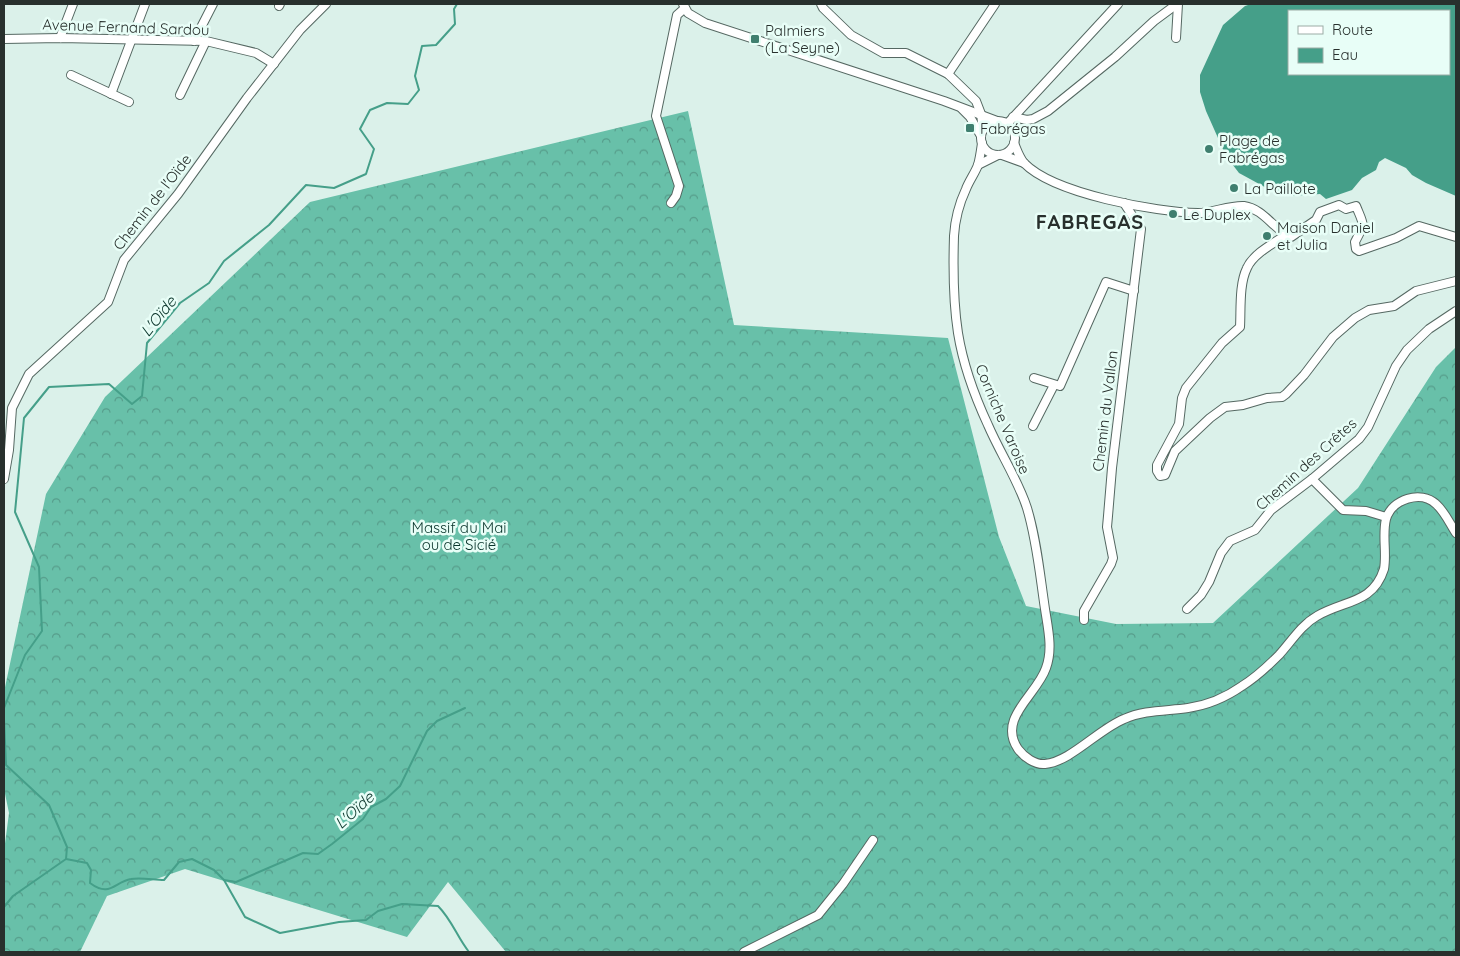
<svg xmlns="http://www.w3.org/2000/svg" width="1460" height="956" viewBox="0 0 1460 956" font-family="Quicksand,sans-serif">
  <defs>
    <pattern id="forest-crowns" width="20" height="18" patternUnits="userSpaceOnUse" patternTransform="scale(1.25)"><rect width="20" height="18" fill="#68c0a9"/><path d="M2 6a3 3 0 1 1 6 0M12 15a3 3 0 1 1 6 0" fill="none" stroke="#569c8a"/></pattern>
  </defs>
  <rect width="100%" height="100%" fill="#dbf1ea"/>
  <path fill="url(#forest-crowns)" d="M688,111L734,325L948,338L999,537L1026,606L1116,624L1213,623L1358,488L1436,367L1456,347V952H506L448,882L407,937L185,869L107,896L80,952H4V851L9,813L4,789V692L46,494L105,397L310,202Z"/>
  <path fill="#459f89" fill-rule="evenodd" d="M1251,4H1456V196L1426,183L1412,175L1406,168L1385,158L1379,162L1376,170L1362,178L1352,190L1326,199L1320,194L1290,196L1274,192L1239,173L1226,156L1206,111L1200,92V75L1223,25L1245,6ZM1289,11H1449V74H1289Z"/>
  <g fill="none" stroke-linecap="round" stroke-linejoin="round">
    <g stroke="#459f89" stroke-width="2">
      <path d="M4,708L25,655L42,631L39,567L15,512L24,418L49,387L109,384L132,404L142,396L147,343L180,303L209,283L224,261L269,225L306,185L334,188L366,174L374,149L360,129L370,110L387,103L408,104L419,90L415,76L422,46L436,45L455,24L454,9L457,4"/>
      <path d="M4,719L6,765L49,805L67,847L66,859L13,896L4,907"/>
      <path d="M66,859L87,863L91,870L90,883C110,898 114,882 131,879C141,877 154,880 164,880L179,862L192,859L214,870L224,880L245,917L280,933L339,922L366,920L378,911L402,904L438,906C452,920 457,937 469,952"/>
      <path d="M224,880L236,882L303,853L318,854L332,844L363,819L371,807L386,799L400,786L427,731L437,721L465,708"/>
    </g>
    <defs>
      <g id="minor">
        <path d="M683,4L688,13L705,23L944,101L997,121"/>
        <path d="M821,4L823,8L851,35L883,53H906L948,74L976,101L981,114L983,130"/>
        <path d="M279,6L280,4"/>
        <path d="M60,38L73,4"/>
        <path d="M1176,38L1178,4"/>
        <path d="M4,39L60,38L206,41L256,53L274,64"/>
        <path d="M194,41L213,4"/>
        <path d="M948,74L995,4"/>
        <path d="M71,75L129,102"/>
        <path d="M111,94L145,4"/>
        <path d="M180,95L206,41"/>
        <path d="M962,109L970,117L981,136"/>
        <path d="M1013,117L1027,120L1033,119L1048,111L1115,57L1154,21L1177,4"/>
        <circle cx="998" cy="138" r="17"/>
        <path d="M1007,124L1118,4"/>
        <path d="M982,143C981,150 980,158 978,165C975,173 969,181 966,189C959,204 955,219 954,236C953,268 953,301 958,333C963,364 975,397 988,425C1000,453 1018,480 1027,508C1037,541 1040,576 1045,609C1048,629 1053,649 1046,668C1037,695 997,718 1018,749C1024,757 1035,765 1045,764C1070,762 1099,729 1124,719C1144,710 1166,711 1188,708C1208,705 1225,698 1242,686C1255,678 1268,666 1279,655C1291,642 1301,625 1317,616C1344,600 1373,604 1384,569C1387,553 1382,535 1386,519C1392,499 1421,490 1436,504C1445,512 1450,524 1456,533"/>
        <path d="M1014,143C1017,150 1019,157 1024,163C1054,194 1156,212 1198,213C1212,213 1230,205 1244,206C1264,209 1274,230 1291,237L1316,220L1320,212L1339,205L1346,209L1356,206C1365,228 1365,222 1355,242L1356,249L1359,251L1396,238L1419,226L1456,237"/>
        <path d="M1002,155L1024,163"/>
        <path d="M978,165L998,155"/>
        <path d="M671,203L676,196L679,186L656,116L677,15L685,8"/>
        <path d="M1286,235C1274,243 1253,254 1247,268C1239,284 1241,309 1240,327L1222,343L1186,388L1182,398L1179,424L1157,465V471L1160,476L1165,475L1175,451L1210,418L1225,407L1243,405L1267,398L1282,397L1286,394L1304,375L1333,337L1355,318L1369,310L1394,306L1416,291L1456,281"/>
        <path d="M1034,378L1060,386L1106,282L1134,291"/>
        <path d="M1033,426L1054,385"/>
        <path d="M4,479L9,450L12,408L29,374L108,302L124,260L178,194L247,98L300,30L326,4"/>
        <path d="M1312,479L1343,510L1366,511L1386,517"/>
        <path d="M1187,609L1201,595L1209,582L1221,553L1230,541L1255,530L1271,510L1312,479L1359,439L1368,427L1396,366L1407,350L1429,329L1456,311"/>
        <path d="M1084,620V611L1111,564L1113,558L1107,527L1108,516L1112,468L1141,229L1124,203"/>
        <path d="M744,952L818,915L843,884L873,840"/>
      </g>
    </defs>
    <use href="#minor" stroke="#556862" stroke-width="10"/>
    <use href="#minor" stroke="#fff" stroke-width="8"/>
  </g>
  <g fill="#3f7f6f" stroke="#e8fef7" stroke-width="2">
    <rect x="750" y="34" width="10" height="10" rx="2.5"/>
    <rect x="965" y="123" width="10" height="10" rx="2.5"/>
    <circle cx="1209" cy="149" r="5"/>
    <circle cx="1234" cy="188" r="5"/>
    <circle cx="1173" cy="214" r="5"/>
    <circle cx="1267" cy="236" r="5"/>
  </g>
  <g text-anchor="middle" dominant-baseline="central" stroke-width="5" stroke-linejoin="round" paint-order="stroke">
    <g font-size="15" fill="#28302d" stroke="#e8fef7">
      <text transform="translate(126 27) rotate(2)">Avenue Fernand Sardou</text>
      <text transform="translate(152 202) rotate(-52)">Chemin de l'Oïde</text>
      <text transform="translate(1105 411) rotate(-83)">Chemin du Vallon</text>
      <text transform="translate(1003 419) rotate(67)">Corniche Varoise</text>
      <text transform="translate(1306 464) rotate(-42)">Chemin des Crêtes</text>
    </g>
    <g font-size="15" fill="#28302d" stroke="#e8fef7" text-anchor="start">
      <text x="765" y="30">Palmiers<tspan x="765" dy="17">(La Seyne)</tspan></text>
      <text x="980" y="128">Fabrégas</text>
      <text x="1219" y="140">Plage de<tspan x="1219" dy="17">Fabrégas</tspan></text>
      <text x="1244" y="188">La Paillote</text>
      <text x="1183" y="214">Le Duplex</text>
      <text x="1277" y="227">Maison Daniel<tspan x="1277" dy="17">et Julia</tspan></text>
    </g>
    <g font-size="15" fill="#09342b" stroke="#e8fef7">
      <text x="459" y="527">Massif du Mai<tspan x="459" dy="17">ou de Sicié</tspan></text>
    </g>
    <g font-size="16" font-style="italic" fill="#0c362c" stroke="#e8fef7">
      <text transform="translate(158 316) rotate(-51)">L'Oïde</text>
      <text transform="translate(354 810) rotate(-42)">L'Oïde</text>
    </g>
    <g font-size="20" font-weight="bold" letter-spacing="1" fill="#28302d" stroke="#e8fef7">
      <text x="1090" y="221">FABREGAS</text>
    </g>
  </g>
  <rect width="1460" height="956" fill="none" stroke="#28302d" stroke-width="10"/>
  <rect x="1288" y="10" width="162" height="65" fill="#e8fef7" stroke="#9baca6"/>
  <rect x="1298" y="26" width="25" height="8" fill="#ffffff" stroke="#9baca6"/>
  <text x="1332" y="35" font-size="15" fill="#28302d">Route</text>
  <rect x="1298" y="48" width="25" height="15" fill="#459f89" stroke="#9baca6"/>
  <text x="1332" y="60" font-size="15" fill="#28302d">Eau</text>
</svg>
